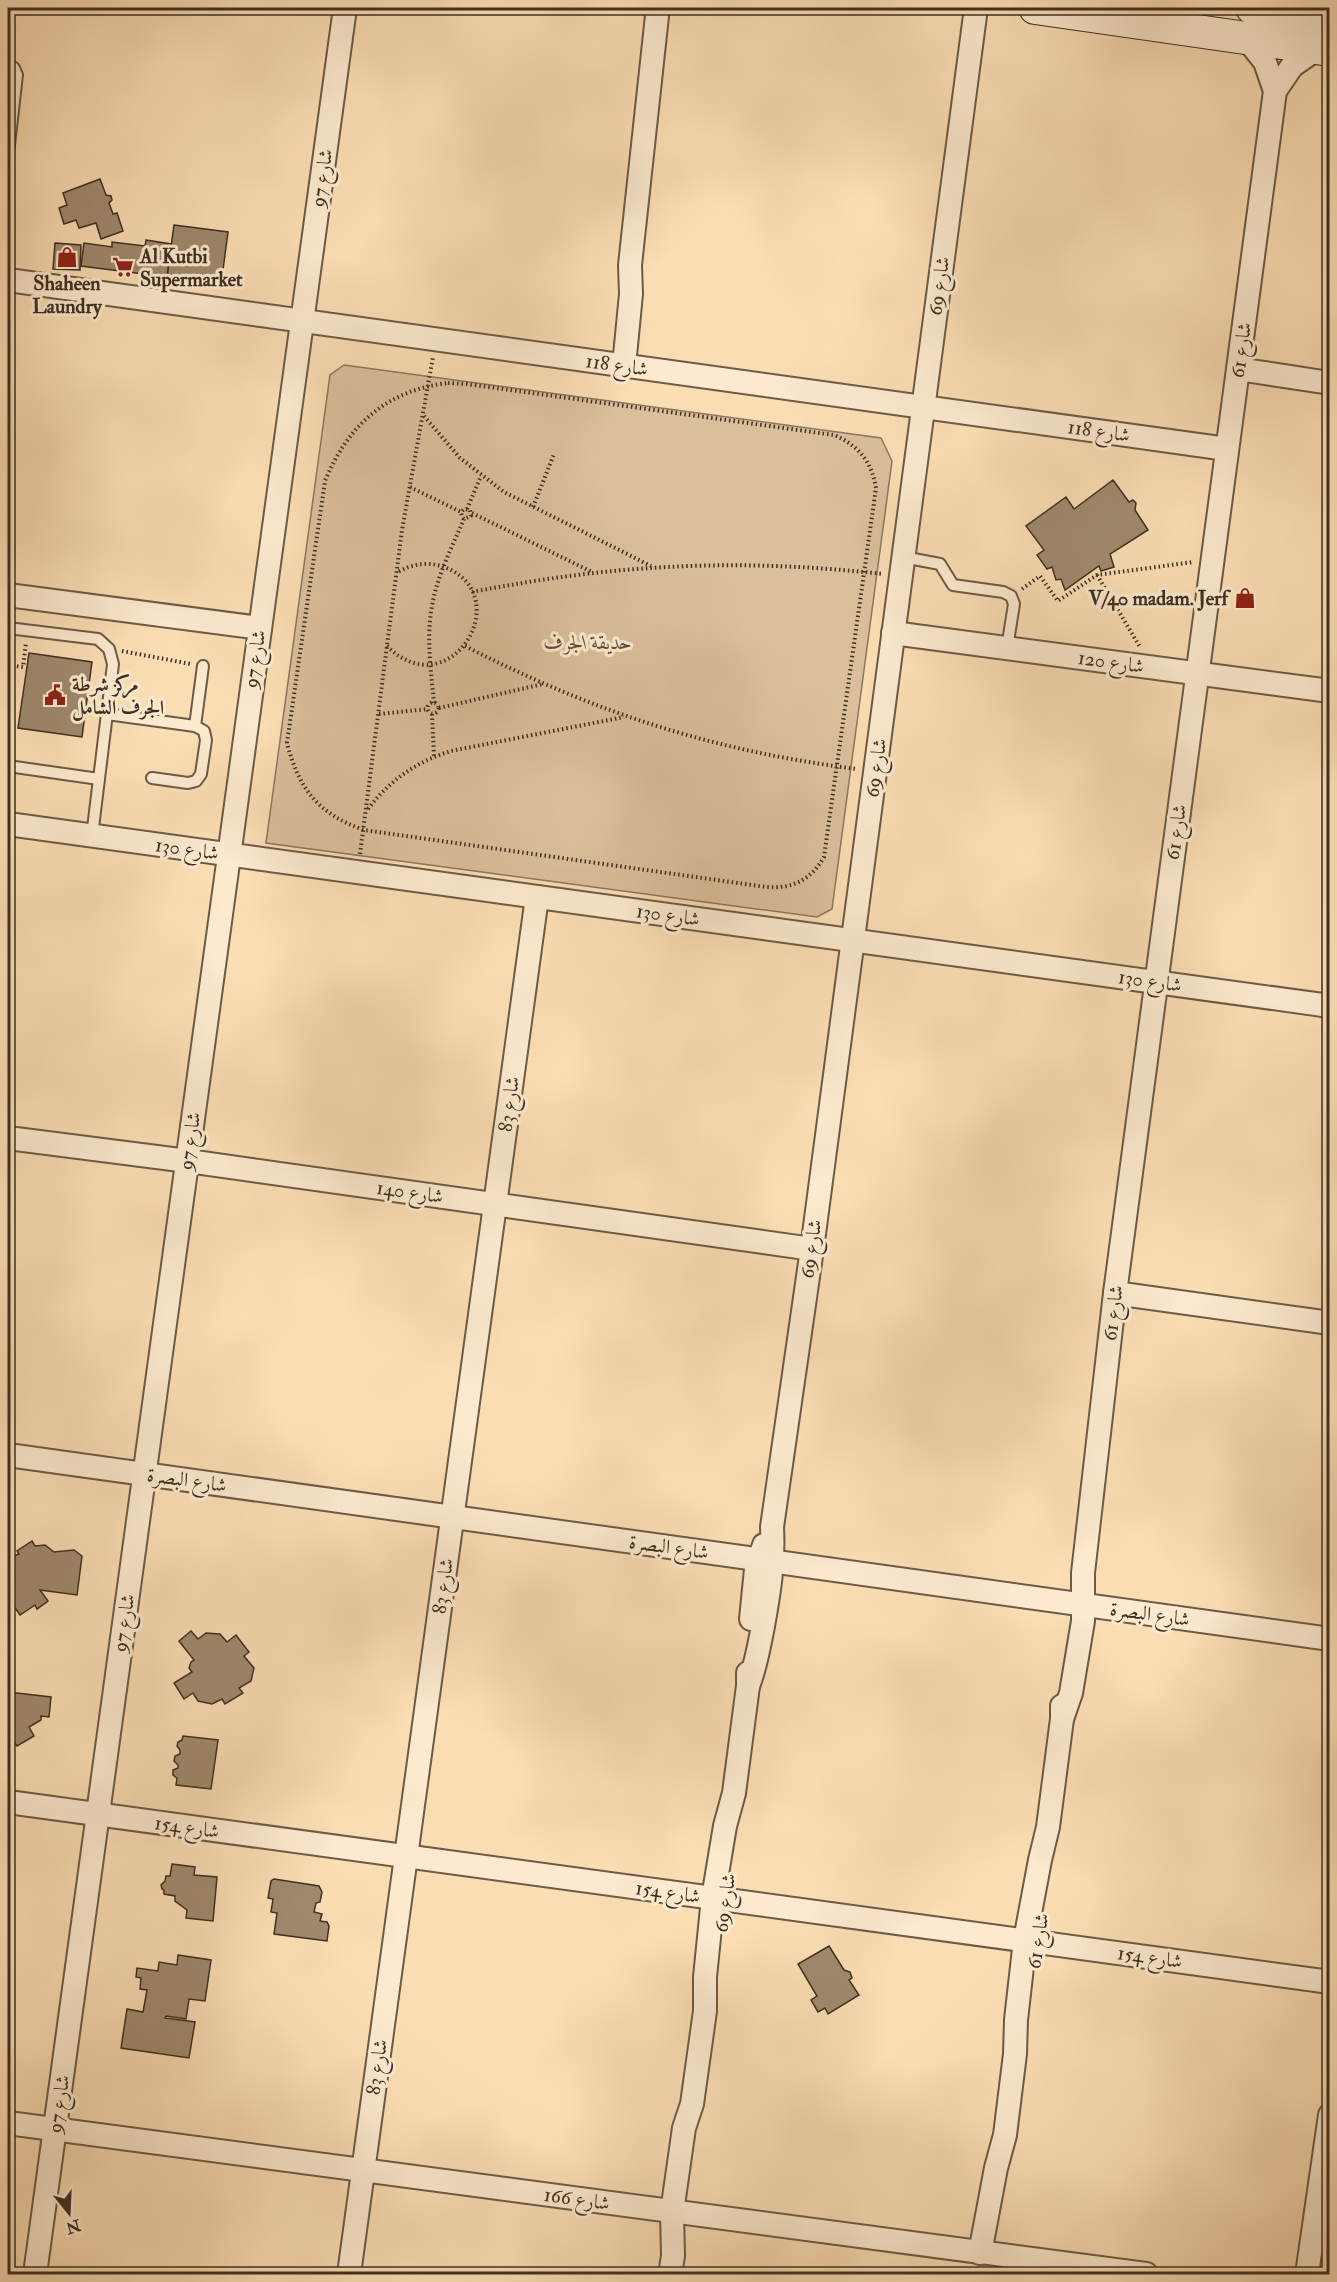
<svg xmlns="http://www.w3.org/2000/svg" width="1337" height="2282" viewBox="0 0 1337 2282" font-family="'IM FELL Double Pica',Amiri,serif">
  <rect width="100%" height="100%" fill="#fbddb4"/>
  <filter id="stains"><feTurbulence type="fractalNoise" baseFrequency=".00333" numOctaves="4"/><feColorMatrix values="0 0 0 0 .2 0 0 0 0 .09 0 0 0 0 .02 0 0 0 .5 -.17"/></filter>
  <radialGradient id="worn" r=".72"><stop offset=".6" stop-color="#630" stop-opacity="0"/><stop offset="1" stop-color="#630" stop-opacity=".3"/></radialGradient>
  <path fill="#dbbf9b" stroke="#8c775e" stroke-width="1.5" d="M344,365L881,438L892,461L832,909L817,917L266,843L330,375Z"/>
  <g fill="#a0896e" stroke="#3e2f22" stroke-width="1.5">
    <path d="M100,179L106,195L111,196L112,200L109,203L113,214L117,213L123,231L101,239L96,223L79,228L76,220L64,224L59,208L67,205L63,193Z"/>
    <path d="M174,225L228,232L221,285L167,277Z"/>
    <path d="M146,240L171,244L167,277L81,266L84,243L112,247V242L145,246Z"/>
    <path d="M55,243L81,245L80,270L53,269Z"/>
    <path d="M1113,480L1129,502L1133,500L1136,503L1135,510L1148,530L1110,554L1114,567L1101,571L1099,566L1065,590L1061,579L1056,580L1052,567L1047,569L1037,555L1044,550L1026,526L1066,497L1074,509Z"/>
    <path d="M29,653L92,662L82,737L18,728Z"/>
    <path d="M32,1541L35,1546L45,1545L54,1552L74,1550L82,1556L77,1595L40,1590L48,1601L37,1609L35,1605L20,1615L8,1598V1558L19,1554L17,1551Z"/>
    <path d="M191,1631L198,1639L206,1633L220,1634L227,1642L236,1635L249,1652L244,1656L254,1668L251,1681L239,1688L243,1693L225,1704L222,1699L212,1704L198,1701L193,1693L184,1699L174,1683L192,1672L189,1668L191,1662L194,1660L179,1641Z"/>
    <path d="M8,1692L51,1697L49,1717L41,1716V1720L29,1727L34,1736L17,1746L8,1733Z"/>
    <path d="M183,1736L218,1740L211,1789L176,1785L177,1778L173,1775V1770L178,1768V1765L174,1761L175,1756L180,1754V1750L177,1746L178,1742L182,1740Z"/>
    <path d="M172,1864L195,1867L194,1875L217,1877L213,1921L186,1918L187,1910L175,1901V1896L164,1894V1890L162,1889L161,1885L165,1881L166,1876H170Z"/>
    <path d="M274,1879L319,1886L322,1892L320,1902L316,1903L314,1912L322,1914L320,1921L327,1922L329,1926L327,1941L274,1934L277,1913L271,1912L273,1899L268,1898L271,1881Z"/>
    <path d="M829,1946L844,1970L850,1972L852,1978L849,1980L859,1995L828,2014L825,2008L818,2012L811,2000L817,1996L798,1964Z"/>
    <path d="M178,1955L211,1960L205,2001L189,1999L186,2019L166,2016L165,2018L195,2022L189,2058L121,2048L127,2009L143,2012L147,1990L140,1989L141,1978L136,1977L137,1968L158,1971L159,1962L177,1965Z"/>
  </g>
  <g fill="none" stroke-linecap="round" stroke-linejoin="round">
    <defs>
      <g id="lane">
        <path d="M8,64L14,68L17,75L8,154"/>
        <path d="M903,557L940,564L953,585L1003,592L1011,596L1014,604L1007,648"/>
        <path d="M8,628L98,639L109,649L113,664L99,779L8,766"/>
        <path d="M107,714L195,726L204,731L206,740L201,774L196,781L188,783L152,778"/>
        <path d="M195,726L203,666"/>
        <path d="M92,836L99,779"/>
      </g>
      <g id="street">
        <path d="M1246,38L1265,62L1275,91"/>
        <path d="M8,280L1227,449"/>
        <path d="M624,366L631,294L630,265L657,16L655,8"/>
        <path d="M1238,369L1330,383"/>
        <path d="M8,595L260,628"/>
        <path d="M893,633L1330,691"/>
        <path d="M8,824L1330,1006"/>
        <path d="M8,1138L188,1161L812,1249"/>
        <path d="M1115,1293L1330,1323"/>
        <path d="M8,1455L1330,1639"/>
        <path d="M751,1619L756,1569L764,1545"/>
        <path d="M748,1686C756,1666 759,1646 763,1626C769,1593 774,1562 772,1527L812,1249L976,8"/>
        <path d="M1062,1719L1071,1693L1083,1621V1573L1115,1293L1275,91L1292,66L1318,48"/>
        <path d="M8,1802L1330,1982"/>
        <path d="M8,2123L1146,2274"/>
        <path d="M980,2253L996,2168L1005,2135L1015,2054L1016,2020L1025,1940L1040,1860L1048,1827L1062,1719V1706"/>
        <path d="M35,2274L345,8"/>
        <path d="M349,2274L537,897"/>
        <path d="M670,2274L673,2256L672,2212L684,2128L692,2104L705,2011V1977L713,1898L725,1826L734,1793L748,1686V1673"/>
        <path d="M1307,2274L1330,2115"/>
      </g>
      <g id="secondary">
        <path d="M1035,8L1330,50"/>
        <path d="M1252,8L1330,19"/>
      </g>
    </defs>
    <use href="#lane" stroke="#6d5a46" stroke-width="14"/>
    <use href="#street" stroke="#6d5a46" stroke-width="26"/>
    <use href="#secondary" stroke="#3e2f22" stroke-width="34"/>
    <g stroke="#3e2f22" stroke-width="4" stroke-dasharray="1.5 3" stroke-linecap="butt">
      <path d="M448,383L467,384L834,435C858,445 872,462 876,488L824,857C811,880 792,889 766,887L364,830C318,814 299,789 287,743L325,481C348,425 387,390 448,383Z"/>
      <path d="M424,416L460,458L504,492L651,566"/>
      <path d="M410,487L461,512L464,509L470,510L471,516L464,519L462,517L461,512"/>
      <path d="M533,507L554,454"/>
      <path d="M467,509L481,476"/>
      <path d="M472,513L592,572"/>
      <path d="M1097,575L1140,647"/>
      <path d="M1022,589L1040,576L1058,601L1097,575L1193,562"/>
      <path d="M472,592C615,564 739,558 883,574"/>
      <path d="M387,646C450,709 519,595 444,567C427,561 412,564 396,573"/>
      <path d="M465,646C594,712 713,751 857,769"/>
      <path d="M122,651L191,664"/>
      <path d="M8,665L23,667L26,643"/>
      <circle cx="433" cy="708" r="5.5"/>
      <path d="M434,703C431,671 426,638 432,606C437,576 452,547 464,519"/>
      <path d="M439,708L543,684"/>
      <path d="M379,714L428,709"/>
      <path d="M432,714L434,756"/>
      <path d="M8,718L14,719L8,754"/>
      <path d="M368,809C390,780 416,762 451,751L624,717"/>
      <path d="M360,854L402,530L433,357"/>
    </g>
    <use href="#lane" stroke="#fce9ce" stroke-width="10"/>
    <use href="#street" stroke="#fce9ce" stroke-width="22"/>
    <use href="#secondary" stroke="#fce9ce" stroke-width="32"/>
  </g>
  <defs>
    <symbol id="shop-bare" viewBox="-9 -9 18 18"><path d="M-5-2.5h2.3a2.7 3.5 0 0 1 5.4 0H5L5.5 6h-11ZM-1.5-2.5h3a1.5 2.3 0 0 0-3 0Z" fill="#8f2418" stroke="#fce9ce" stroke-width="2.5" paint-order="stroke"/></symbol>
    <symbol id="supermarket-bare" viewBox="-9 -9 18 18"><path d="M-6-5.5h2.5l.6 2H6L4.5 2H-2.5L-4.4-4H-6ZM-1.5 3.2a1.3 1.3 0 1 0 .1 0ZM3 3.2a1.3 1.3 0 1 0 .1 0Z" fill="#8f2418" stroke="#fce9ce" stroke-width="2.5" paint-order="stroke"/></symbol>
    <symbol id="civic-bare" viewBox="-9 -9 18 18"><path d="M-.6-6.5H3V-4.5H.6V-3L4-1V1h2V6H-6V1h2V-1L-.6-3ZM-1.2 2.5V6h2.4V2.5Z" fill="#8f2418" stroke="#fce9ce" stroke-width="2.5" paint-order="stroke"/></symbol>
  </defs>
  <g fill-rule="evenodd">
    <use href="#shop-bare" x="52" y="242" width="30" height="30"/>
    <use href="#supermarket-bare" x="108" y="252" width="30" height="30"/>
    <use href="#shop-bare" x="1230" y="583" width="30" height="30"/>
    <use href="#civic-bare" x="40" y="680" width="30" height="30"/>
  </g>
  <g text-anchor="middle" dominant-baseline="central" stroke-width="6" stroke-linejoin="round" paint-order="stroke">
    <g font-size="20" fill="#3e2f22" stroke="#fce9ce">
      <text transform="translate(322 178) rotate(-82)">شارع 97</text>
      <text transform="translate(939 286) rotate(-82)">شارع 69</text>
      <text transform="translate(1241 350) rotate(-82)">شارع 61</text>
      <text transform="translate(617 365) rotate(8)">شارع 118</text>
      <text transform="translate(1099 431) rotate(8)">شارع 118</text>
      <text transform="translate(255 659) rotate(-82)">شارع 97</text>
      <text transform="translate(1111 662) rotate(8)">شارع 120</text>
      <text transform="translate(876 768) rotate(-82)">شارع 69</text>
      <text transform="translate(1176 832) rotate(-82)">شارع 61</text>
      <text transform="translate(187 849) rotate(8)">شارع 130</text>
      <text transform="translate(668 915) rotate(8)">شارع 130</text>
      <text transform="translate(1150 981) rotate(8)">شارع 130</text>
      <text transform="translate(509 1104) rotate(-82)">شارع 83</text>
      <text transform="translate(190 1141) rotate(-82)">شارع 97</text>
      <text transform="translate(410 1192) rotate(8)">شارع 140</text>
      <text transform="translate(811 1249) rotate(-82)">شارع 69</text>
      <text transform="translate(1113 1313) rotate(-83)">شارع 61</text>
      <text transform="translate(187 1480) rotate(8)">شارع البصرة</text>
      <text transform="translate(669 1547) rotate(8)">شارع البصرة</text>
      <text transform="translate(443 1586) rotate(-82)">شارع 83</text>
      <text transform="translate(1150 1614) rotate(8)">شارع البصرة</text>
      <text transform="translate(124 1623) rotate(-82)">شارع 97</text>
      <text transform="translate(187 1827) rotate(8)">شارع 154</text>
      <text transform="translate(668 1892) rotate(8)">شارع 154</text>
      <text transform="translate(725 1903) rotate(-82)">شارع 69</text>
      <text transform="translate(1038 1941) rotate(-81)">شارع 61</text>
      <text transform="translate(1150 1957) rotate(8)">شارع 154</text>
      <text transform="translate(377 2067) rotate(-82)">شارع 83</text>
      <text transform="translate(59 2104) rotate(-82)">شارع 97</text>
      <text transform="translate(577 2199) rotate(8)">شارع 166</text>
    </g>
    <g font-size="20" font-weight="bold" fill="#3e2f22" stroke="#fce9ce" text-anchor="start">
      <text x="140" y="256">Al Kutbi<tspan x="140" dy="23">Supermarket</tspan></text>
      <text x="67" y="283" text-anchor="middle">Shaheen<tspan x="67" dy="23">Laundry</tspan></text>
      <text x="1228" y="598" text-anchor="end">V/40 madam. Jerf</text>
      <text x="72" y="684">مركز شرطة<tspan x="72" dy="23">الجرف الشامل</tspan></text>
    </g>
    <g font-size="20" font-style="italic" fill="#5d4c3a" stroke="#fce9ce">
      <text x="588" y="642">حديقة الجرف</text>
    </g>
  </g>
  <rect width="1337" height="2282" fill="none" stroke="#fbddb4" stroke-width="30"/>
  <rect x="9" y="9" width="1319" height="2264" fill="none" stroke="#3e2f22" stroke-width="3"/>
  <rect x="15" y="15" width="1307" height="2252" fill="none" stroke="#3e2f22" stroke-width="1.5"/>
  <g transform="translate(69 2213) rotate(162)" stroke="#fce9ce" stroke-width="4.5" paint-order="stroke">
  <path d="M0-4.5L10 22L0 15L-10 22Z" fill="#3e2f22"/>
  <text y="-9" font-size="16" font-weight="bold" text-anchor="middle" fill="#3e2f22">N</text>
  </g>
  <rect width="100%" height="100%" filter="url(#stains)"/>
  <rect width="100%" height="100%" fill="url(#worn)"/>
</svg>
